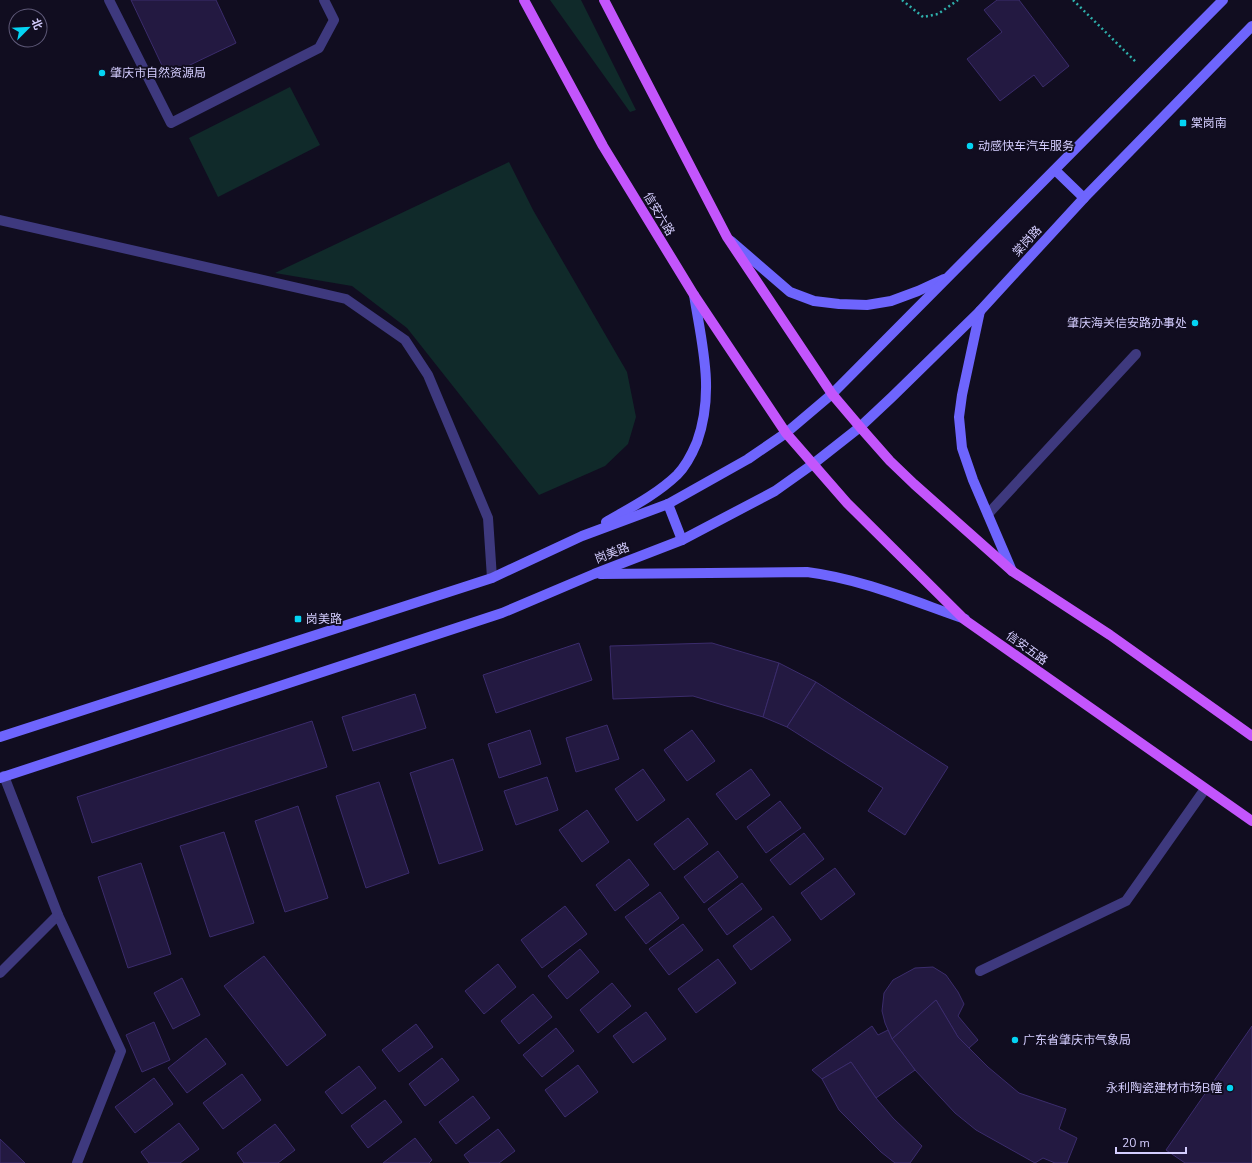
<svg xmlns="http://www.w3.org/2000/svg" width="1252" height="1163" viewBox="0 0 1252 1163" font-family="'Nunito Sans','Noto Sans SC',sans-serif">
  <rect width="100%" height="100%" fill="#110d20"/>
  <g fill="#102a2a">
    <path d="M550,0H581L636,110L630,112Z"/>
    <path d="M290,87L320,145L218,197L189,138Z"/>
    <path d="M509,162L533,210L627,372L636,417L628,444L605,466L539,495L407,328L352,286L275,273Z"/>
  </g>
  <g fill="#231941" stroke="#3b2c6c">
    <path d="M131,0H216L236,43L167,76Z"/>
    <path d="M997,0H1019L1069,66L1043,87L1034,75L1000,101L967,59L1002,32L984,10Z"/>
    <path d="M579,643L592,680L496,713L483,675Z"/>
    <path d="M712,643L779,663L763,717L693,696L613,699L610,646Z"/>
    <path d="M779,663L816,682L787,727L763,717Z"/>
    <path d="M816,682L948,767L905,835L868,811L883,788L787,727Z"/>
    <path d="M415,694L426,728L353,751L342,717Z"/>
    <path d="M312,721L327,767L92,843L77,797Z"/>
    <path d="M607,725L619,759L576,772L566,738Z"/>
    <path d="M530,730L541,764L499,778L488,744Z"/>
    <path d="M692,730L715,761L687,781L664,750Z"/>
    <path d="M453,759L483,850L439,864L410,773Z"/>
    <path d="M643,769L665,800L637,821L615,789Z"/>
    <path d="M751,769L770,795L736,820L716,794Z"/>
    <path d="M547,777L558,810L516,825L504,791Z"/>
    <path d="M379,782L409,873L366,888L336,796Z"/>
    <path d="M780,801L801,828L766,853L747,827Z"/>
    <path d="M298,806L328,898L285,912L255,821Z"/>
    <path d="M587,810L609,842L582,862L559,830Z"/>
    <path d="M688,818L708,844L674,870L654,844Z"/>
    <path d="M224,832L254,923L210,937L180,846Z"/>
    <path d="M804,833L824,859L790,885L770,860Z"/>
    <path d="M718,851L738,877L704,903L684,877Z"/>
    <path d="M629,859L649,885L615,911L596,885Z"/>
    <path d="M141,863L171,954L128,968L98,877Z"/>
    <path d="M835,868L855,894L821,920L801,893Z"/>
    <path d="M742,883L762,909L727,935L708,909Z"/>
    <path d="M660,892L679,918L646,944L625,917Z"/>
    <path d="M565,906L587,934L542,968L521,940Z"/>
    <path d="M773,916L791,940L751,970L733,946Z"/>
    <path d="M683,924L703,950L669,975L649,949Z"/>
    <path d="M580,949L599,972L567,999L548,976Z"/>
    <path d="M264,956L326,1035L287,1066L224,986Z"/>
    <path d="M718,959L736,983L696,1013L678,989Z"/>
    <path d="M498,964L516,987L484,1014L465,991Z"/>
    <path d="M933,967L946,975L958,992L964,1004L958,1016L978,1040L969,1048L958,1037L936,1000L892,1039L885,1023L882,1011L884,993L893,980L915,968Z"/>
    <path d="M182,978L200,1015L173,1029L154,993Z"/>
    <path d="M612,983L631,1006L598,1033L580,1010Z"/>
    <path d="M533,994L552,1017L519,1044L501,1021Z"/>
    <path d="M936,1000L958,1037L988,1067L1019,1093L1066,1109L1059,1129L1077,1138L1067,1163H1055L1043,1158L1035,1163L976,1130L955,1113L915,1070L892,1039Z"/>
    <path d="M646,1012L666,1039L633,1063L613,1036Z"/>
    <path d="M154,1022L170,1060L142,1072L126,1035Z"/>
    <path d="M416,1024L433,1047L399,1072L382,1050Z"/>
    <path d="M872,1026L878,1035L888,1030L892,1039L915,1070L876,1098L851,1062L822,1079L812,1070Z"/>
    <path d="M1252,1026V1163H1185L1166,1150Z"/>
    <path d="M556,1028L574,1051L542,1077L523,1055Z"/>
    <path d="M206,1038L226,1064L187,1093L168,1068Z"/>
    <path d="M442,1058L459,1080L425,1106L409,1084Z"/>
    <path d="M851,1062L876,1098L893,1118L922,1146L910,1163H895L881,1152L839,1110L822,1079Z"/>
    <path d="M578,1065L598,1092L565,1117L545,1090Z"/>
    <path d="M359,1066L376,1088L342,1114L325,1092Z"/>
    <path d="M242,1074L261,1100L223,1129L203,1103Z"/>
    <path d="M154,1078L173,1104L135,1133L115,1107Z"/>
    <path d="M473,1096L490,1118L456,1144L439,1122Z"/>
    <path d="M385,1100L402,1122L368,1148L351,1126Z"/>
    <path d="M179,1123L199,1149L180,1163H149L141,1152Z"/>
    <path d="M275,1124L295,1150L278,1163H244L237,1153Z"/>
    <path d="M498,1129L515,1151L499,1163H470L464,1155Z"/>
    <path d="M415,1138L432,1160L429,1163H383Z"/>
    <path d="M0,1139L25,1163H0Z"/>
  </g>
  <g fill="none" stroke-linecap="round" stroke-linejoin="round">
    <g stroke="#2fb0ac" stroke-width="2.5" stroke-dasharray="2 3" stroke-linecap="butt">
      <path d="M902,0L923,17L938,14L958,0"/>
      <path d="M1073,0L1137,63"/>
    </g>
    <g stroke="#3e397e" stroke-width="10">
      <path d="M109,0L171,123L319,48L334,20L324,0"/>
      <path d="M0,220L346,299L405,340L428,375L488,518L492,578"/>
      <path d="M988,514L1136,354"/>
      <path d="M980,971L1126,901L1205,789"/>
      <path d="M0,973L58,915L121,1051L77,1163"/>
    </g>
    <path stroke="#3e397e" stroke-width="10" d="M4,776L58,915"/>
    <g stroke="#6e65fd" stroke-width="10">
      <path d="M1055,170L1084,198"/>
      <path d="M731,241L790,292L814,301L839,304L867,305L891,301L918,291L944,279"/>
      <path d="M980,311L962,395L959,417L962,448L973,480L1012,571"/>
      <path d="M668,504L682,540"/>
      <path d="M606,522C630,508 656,495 677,475C686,466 692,454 697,442C715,392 702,345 694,295"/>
      <path d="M600,574L807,572C862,579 913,601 965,619"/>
      <path d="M0,737L492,578L582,536L668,504L748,459L786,433L832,394L1223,0"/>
      <path d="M0,778L502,613L594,574L682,540L775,491L813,464L860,427L892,397L980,311L1084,198L1252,26"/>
    </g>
    <g stroke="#c355fc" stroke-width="10">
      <path d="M524,0L603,146L694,295L786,433L813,464L847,503L965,620L1252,821"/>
      <path d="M604,0L727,237L832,394L860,427L890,461L914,484L1012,571L1110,635L1252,736"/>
    </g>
  </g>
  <g fill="#04d4f3" stroke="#110d20" stroke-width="1.5">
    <circle cx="102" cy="73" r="4"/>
    <rect x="1179" y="119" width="8" height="8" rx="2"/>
    <circle cx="970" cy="146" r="4"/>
    <circle cx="1195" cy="323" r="4"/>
    <rect x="294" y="615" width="8" height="8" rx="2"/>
    <circle cx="1015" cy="1040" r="4"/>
    <circle cx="1230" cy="1088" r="4"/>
  </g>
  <g text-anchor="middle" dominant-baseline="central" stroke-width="4" stroke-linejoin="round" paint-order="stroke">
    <g font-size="12" fill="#d4cdfe" stroke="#110d20" text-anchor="start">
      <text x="110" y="73">肇庆市自然资源局</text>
      <text x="1191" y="123">棠岗南</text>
      <text x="978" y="146">动感快车汽车服务</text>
      <text x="1187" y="323" text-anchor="end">肇庆海关信安路办事处</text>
      <text x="306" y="619">岗美路</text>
      <text x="1023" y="1040">广东省肇庆市气象局</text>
      <text x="1222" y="1088" text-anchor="end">永利陶瓷建材市场B幢</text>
    </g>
    <g font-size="12" fill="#d4cdfe" stroke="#110d20">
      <text transform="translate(659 214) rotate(59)">信安六路</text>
      <text transform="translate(1027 241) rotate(-47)">棠岗路</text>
      <text transform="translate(612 553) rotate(-21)">岗美路</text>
      <text transform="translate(1027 648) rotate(36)">信安五路</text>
    </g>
  </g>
  <g transform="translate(28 28) rotate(66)"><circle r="19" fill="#110d20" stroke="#5f5a79"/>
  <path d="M0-3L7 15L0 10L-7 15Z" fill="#04d4f3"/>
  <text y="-6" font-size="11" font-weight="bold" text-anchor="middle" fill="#d4cdfe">北</text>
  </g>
  <path d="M1116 1147v6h70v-6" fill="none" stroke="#d4cdfe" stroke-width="2"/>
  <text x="1122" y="1147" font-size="12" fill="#d4cdfe" stroke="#110d20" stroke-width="3" paint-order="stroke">20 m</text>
</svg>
